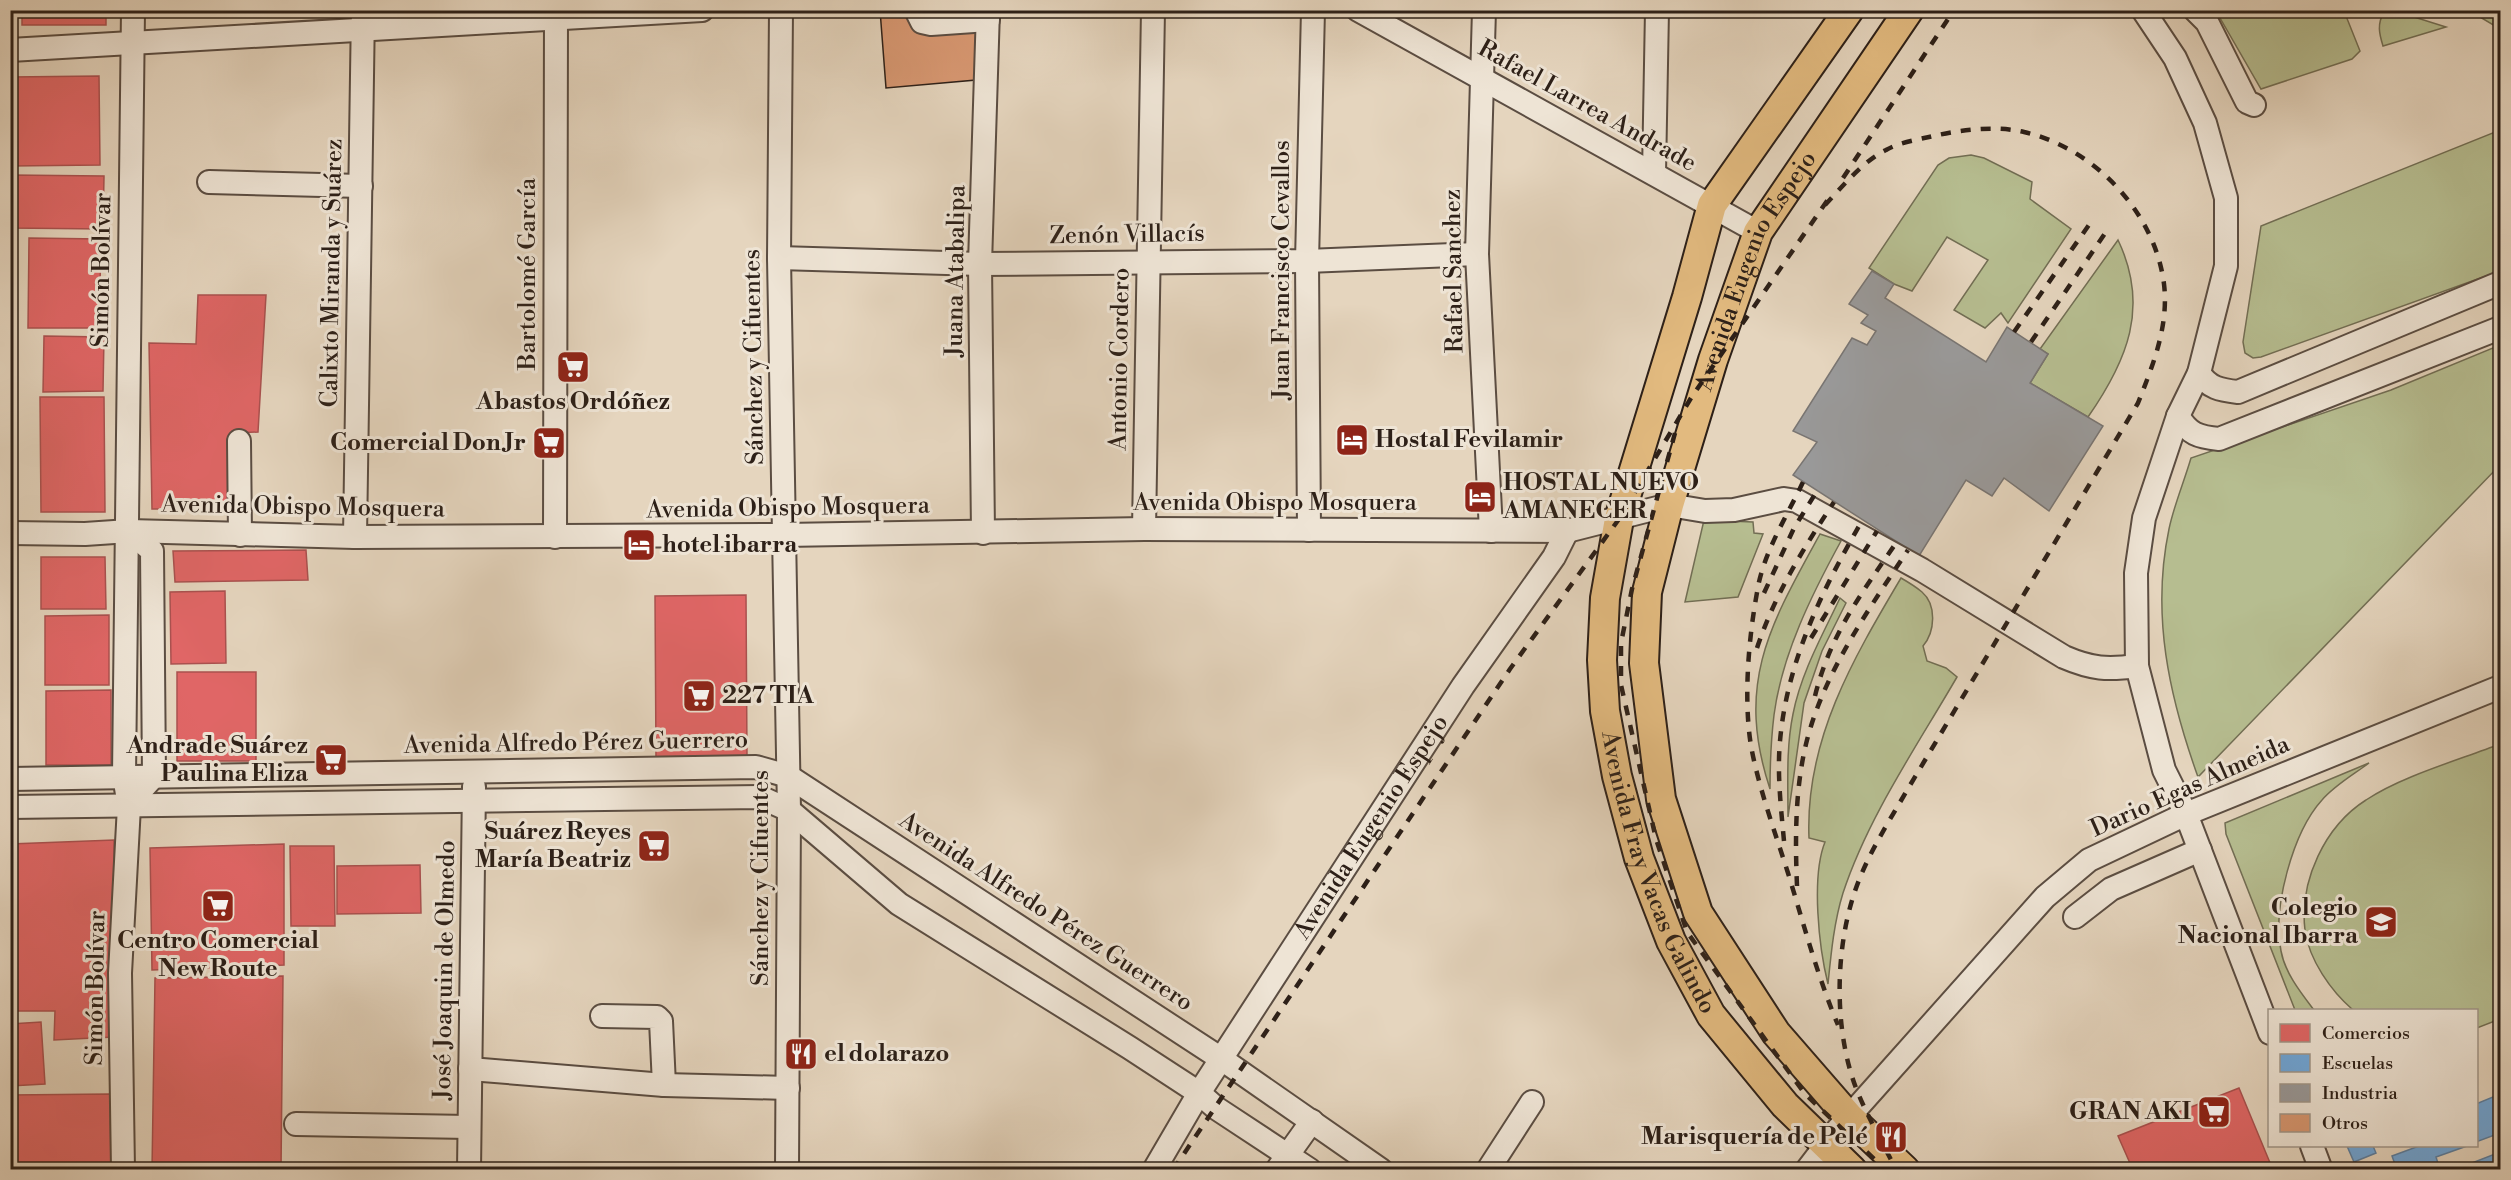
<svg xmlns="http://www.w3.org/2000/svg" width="2511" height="1180" viewBox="0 0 2511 1180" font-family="'Libre Bodoni',serif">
  <rect width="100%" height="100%" fill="#e5d5be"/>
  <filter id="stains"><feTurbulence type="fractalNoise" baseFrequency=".00333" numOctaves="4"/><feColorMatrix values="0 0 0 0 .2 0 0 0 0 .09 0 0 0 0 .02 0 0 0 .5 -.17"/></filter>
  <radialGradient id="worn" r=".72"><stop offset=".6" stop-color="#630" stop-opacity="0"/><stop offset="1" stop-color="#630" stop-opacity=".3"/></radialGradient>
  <g fill="#b6bd90" stroke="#726e54" stroke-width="1.5">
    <path d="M2216,11H2344L2360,51L2352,59L2261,89Z"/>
    <path d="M2393,11H2395L2446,27L2383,46C2379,33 2377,24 2384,12Z"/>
    <path d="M2469,11H2500V29L2470,11Z"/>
    <path d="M2500,130V271L2261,357L2253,358L2245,353L2243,342L2261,226Z"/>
    <path d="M1971,155L1984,158L2032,182L2030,199L2071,229L2008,323L2001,313L1985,328L1954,310L1988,260L1947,237L1912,291L1894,284L1869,268L1938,165L1949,158Z"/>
    <path d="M2118,240C2150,307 2127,361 2088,417L2030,383L2048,354L2040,349Z"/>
    <path d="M2500,345V465L2198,777C2169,696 2151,615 2169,529C2174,505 2184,482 2191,458L2391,390Z"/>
    <path d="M1704,520L1753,522L1754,533L1763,534L1738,597L1685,602Z"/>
    <path d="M1820,534L1841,541C1812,594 1782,654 1774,715C1771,740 1770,764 1770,789C1735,683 1770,625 1820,534Z"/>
    <path d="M1901,578C1908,582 1916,587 1922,592C1937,605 1935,632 1923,646L1927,661L1946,668L1957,677C1917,746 1868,817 1843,893C1834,922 1831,954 1828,984C1819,948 1811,877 1825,842L1809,838C1805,740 1853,659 1901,578Z"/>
    <path d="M1840,598L1846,603L1822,651L1804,703L1788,817C1788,783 1786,748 1793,714C1801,673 1822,636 1840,598Z"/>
    <path d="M2500,744V1019L2477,1028L2476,1010H2353C2331,991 2309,960 2305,930C2299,881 2325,826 2366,800C2402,776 2459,760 2500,744Z"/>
    <path d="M2369,763C2353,775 2335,785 2322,800C2293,832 2272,908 2281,951C2285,973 2301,993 2314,1010H2295L2226,834L2225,823Z"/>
  </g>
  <g fill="#e06666" stroke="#aa514f" stroke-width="1.5">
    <rect x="22" y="10" width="84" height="15"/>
    <path d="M99,76L100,165L10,166V77Z"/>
    <path d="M10,175L104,176L103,229L10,228Z"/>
    <path d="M29,238L101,239L99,328H28Z"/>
    <path d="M198,295H266L258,432L233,433L232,509H152L149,343L196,344Z"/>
    <path d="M44,336L104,337L103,391L43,392Z"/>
    <path d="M40,397H104L105,512H41Z"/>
    <path d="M306,550L308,580L175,582L173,551Z"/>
    <path d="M41,557H105L106,609H41Z"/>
    <path d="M225,591L226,663L171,664L170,592Z"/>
    <path d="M746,595L747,757L656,758L655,596Z"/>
    <path d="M109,615V685H45V616Z"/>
    <rect x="177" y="672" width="79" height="89"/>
    <path d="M111,690V765H46V691Z"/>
    <path d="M114,840L113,1037L54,1040L55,1011H10V844Z"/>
    <path d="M284,844V965L152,970L150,848Z"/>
    <path d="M290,846H334L335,926H291Z"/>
    <path d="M420,865L421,913L337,914V866Z"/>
    <path d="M283,976L281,1170H152L155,978Z"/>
    <path d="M41,1022L45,1084L10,1086V1024Z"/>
    <path d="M2239,1088L2273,1170H2133L2118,1136Z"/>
    <path d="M110,1094L111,1170H10V1095Z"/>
  </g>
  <g fill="#6fa8dc" stroke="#5b7fa1" stroke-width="1.5">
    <path d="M2500,1094V1133L2476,1142V1104Z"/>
    <path d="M2347,1146H2373L2376,1153L2354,1162Z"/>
    <path d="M2419,1146H2467L2436,1157L2440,1170H2397L2392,1156Z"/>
    <path d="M2500,1152V1170H2454Z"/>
  </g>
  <path fill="#999" stroke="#797572" stroke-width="1.5" d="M1872,271L1894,284L1885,298L1986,362L2007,327L2048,354L2030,383L2103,426L2049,511L2004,478L1992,496L1966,480L1919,556L1793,475L1817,442L1793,431L1852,338L1867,345L1876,331L1861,323L1868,315L1849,304Z"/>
  <path fill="#d79771" stroke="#2d2018" stroke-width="1.5" d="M880,10H977L976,80L886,88Z"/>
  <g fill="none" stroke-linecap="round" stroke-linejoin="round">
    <defs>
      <g id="minor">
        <path d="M781,10L779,258L789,810L787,1170"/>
        <path d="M916,10L922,22L931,24L988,20"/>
        <path d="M1358,10L1758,232"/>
        <path d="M1484,10L1477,254L1491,531"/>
        <path d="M2143,10L2175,58L2205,123L2226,198V266L2199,373L2178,416L2144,518L2136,573L2137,666L2164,770L2186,814L2270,1033"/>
        <path d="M2195,10L2207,22L2247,102L2254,105"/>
        <path d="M10,50L702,10"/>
        <path d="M1654,173L1657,10"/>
        <path d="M209,182L361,186"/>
        <path d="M779,258L980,264L1307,261L1477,254"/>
        <path d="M2199,373C2209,388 2220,390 2238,392L2500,283"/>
        <path d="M2178,416C2189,434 2198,437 2219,439L2500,328"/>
        <path d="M239,441L240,535"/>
        <path d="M1144,529L1153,10"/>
        <path d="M1309,530L1307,261L1313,10"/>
        <path d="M129,531L152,551L154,776L144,787"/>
        <path d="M10,533L85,534L129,531L355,537L785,535L1144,529L1567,531L1669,505L1705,511L1734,510L1784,499L1797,501L1922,570L2064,657C2092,669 2107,670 2137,666"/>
        <path d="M983,533L980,264L988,10"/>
        <path d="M355,537L363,10"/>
        <path d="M555,537L556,10"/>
        <path d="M10,779L756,767L788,776L1223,1060L1381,1170"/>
        <path d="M10,807L760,797L789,810L899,904L1130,1048L1199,1093L1216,1108L1310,1170"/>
        <path d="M2075,917L2111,889L2200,850"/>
        <path d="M602,1016L657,1017L661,1021L664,1085"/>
        <path d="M470,1069L664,1085L788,1088"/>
        <path d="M296,1124L469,1127"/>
        <path d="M2312,1146L2321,1170"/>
        <path d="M123,1170L120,973L129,806L124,776L133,10"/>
        <path d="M469,1170L474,787"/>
        <path id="s1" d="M1154,1170L1199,1093L1463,686L1554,557L1567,531"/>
        <path d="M1277,1170L1312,1121"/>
        <path d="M1488,1170L1532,1102"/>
        <path d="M1807,1170L1839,1128L2045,897L2089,860L2186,814L2500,687"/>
      </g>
      <g id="major">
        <path id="s2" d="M1849,10L1712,205L1687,297L1619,519L1605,598L1602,660L1605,711L1617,776L1639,858L1671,941L1711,1015L1785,1105L1852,1170"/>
        <path id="s3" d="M1905,1170L1849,1117L1776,1033L1698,913L1661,799L1644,663L1647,592L1669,505L1713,360L1758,232L1909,10"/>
      </g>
    </defs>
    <use href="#minor" stroke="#5b4d42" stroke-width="26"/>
    <use href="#major" stroke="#2d2018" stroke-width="32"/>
    <use href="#minor" stroke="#eee4d5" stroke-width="22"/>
    <use href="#major" stroke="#e2ba7f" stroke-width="28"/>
    <g stroke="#2d2018" stroke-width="4.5" stroke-dasharray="10 10" stroke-linecap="butt">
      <path d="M1843,178L1954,10"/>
      <path d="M1825,205C1843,186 1862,162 1886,150C1898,143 1915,140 1929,137C1959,130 1994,125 2024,132C2094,148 2155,212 2164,284C2169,326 2153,365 2138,403L1906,792C1887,825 1866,857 1854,894C1835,952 1834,1030 1856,1088C1867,1116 1883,1143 1896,1170"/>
      <path d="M2014,332L2091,222"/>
      <path d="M2031,342L2106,232"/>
      <path d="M1675,433L1632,589L1621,643V685L1656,839L1687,932L1805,1094L1886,1170"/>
      <path d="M1803,482C1788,514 1767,547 1759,582C1749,632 1743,696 1751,746C1759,789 1775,832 1788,873C1804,925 1817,975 1838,1025"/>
      <path d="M1764,593L1794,528L1817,491"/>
      <path d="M1811,638L1877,531"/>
      <path d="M1757,648C1775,594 1803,549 1834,502"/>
      <path d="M1815,696C1830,635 1861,594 1896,543"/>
      <path d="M1784,841C1781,808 1777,774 1780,741C1787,661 1823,588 1862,521"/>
      <path d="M1797,886C1795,838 1795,787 1807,740C1825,671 1869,609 1908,550"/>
      <path d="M1173,1170L1510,669L1619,519L1691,398L1829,198"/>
    </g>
  </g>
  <defs>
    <symbol id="supermarket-square" viewBox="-11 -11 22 22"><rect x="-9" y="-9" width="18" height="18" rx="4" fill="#8f2418" stroke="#eee4d5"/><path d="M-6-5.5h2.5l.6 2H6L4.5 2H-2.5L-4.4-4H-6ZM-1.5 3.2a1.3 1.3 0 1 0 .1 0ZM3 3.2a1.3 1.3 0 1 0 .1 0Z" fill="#fff"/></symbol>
    <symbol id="hotel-square" viewBox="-11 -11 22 22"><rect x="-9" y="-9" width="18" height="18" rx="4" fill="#8f2418" stroke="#eee4d5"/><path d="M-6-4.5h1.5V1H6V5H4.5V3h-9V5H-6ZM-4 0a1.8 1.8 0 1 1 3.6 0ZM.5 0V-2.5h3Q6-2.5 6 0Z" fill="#fff"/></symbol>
    <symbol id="school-square" viewBox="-11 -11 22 22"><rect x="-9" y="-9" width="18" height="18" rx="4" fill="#8f2418" stroke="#eee4d5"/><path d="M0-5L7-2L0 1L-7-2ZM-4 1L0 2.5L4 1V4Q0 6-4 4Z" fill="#fff"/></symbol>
    <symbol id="restaurant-square" viewBox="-11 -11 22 22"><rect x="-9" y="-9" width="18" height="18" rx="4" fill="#8f2418" stroke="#eee4d5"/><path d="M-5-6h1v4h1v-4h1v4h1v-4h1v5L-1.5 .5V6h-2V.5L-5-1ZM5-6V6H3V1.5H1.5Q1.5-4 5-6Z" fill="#fff"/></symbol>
  </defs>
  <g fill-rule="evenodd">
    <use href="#supermarket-square" x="554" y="348" width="38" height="38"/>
    <use href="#hotel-square" x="1333" y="421" width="38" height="38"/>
    <use href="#supermarket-square" x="530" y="424" width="38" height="38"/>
    <use href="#hotel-square" x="1461" y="478" width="38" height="38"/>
    <use href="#hotel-square" x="620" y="526" width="38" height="38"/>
    <use href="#supermarket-square" x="680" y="677" width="38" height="38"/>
    <use href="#supermarket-square" x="312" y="741" width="38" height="38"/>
    <use href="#supermarket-square" x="635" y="827" width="38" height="38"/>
    <use href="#supermarket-square" x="199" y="887" width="38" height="38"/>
    <use href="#school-square" x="2362" y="903" width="38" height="38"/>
    <use href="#restaurant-square" x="782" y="1035" width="38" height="38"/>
    <use href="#supermarket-square" x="2195" y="1093" width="38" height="38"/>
    <use href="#restaurant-square" x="1872" y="1118" width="38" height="38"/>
  </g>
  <g text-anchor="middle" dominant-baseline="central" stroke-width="6" stroke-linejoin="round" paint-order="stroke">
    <g font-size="24" fill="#2d2018" stroke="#eee4d5">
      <text transform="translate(1587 106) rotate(29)">Rafael Larrea Andrade</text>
      <text transform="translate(1127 235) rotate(-1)">Zenón Villacís</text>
      <text transform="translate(102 270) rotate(-89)">Simón Bolívar</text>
      <text transform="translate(1282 270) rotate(-90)">Juan Francisco Cevallos</text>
      <text transform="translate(956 271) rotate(-89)">Juana Atabalipa</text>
      <text transform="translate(1454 271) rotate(-91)">Rafael Sanchez</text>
      <text stroke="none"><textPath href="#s3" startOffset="1000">Avenida Eugenio Espejo</textPath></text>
      <text transform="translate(332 273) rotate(-89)">Calixto Miranda y Suárez</text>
      <text transform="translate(528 274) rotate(-90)">Bartolomé García</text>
      <text transform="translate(754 357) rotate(-91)">Sánchez y Cifuentes</text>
      <text transform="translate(1120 359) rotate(-89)">Antonio Cordero</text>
      <text x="1275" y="503">Avenida Obispo Mosquera</text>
      <text transform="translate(303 507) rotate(1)">Avenida Obispo Mosquera</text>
      <text transform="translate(788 508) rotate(-1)">Avenida Obispo Mosquera</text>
      <text transform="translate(576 743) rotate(-1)">Avenida Alfredo Pérez Guerrero</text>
      <text transform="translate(2190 787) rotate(-24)">Dario Egas Almeida</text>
      <text stroke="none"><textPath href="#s1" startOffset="406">Avenida Eugenio Espejo</textPath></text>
      <text stroke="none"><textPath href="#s2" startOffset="930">Avenida Fray Vacas Galindo</textPath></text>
      <text transform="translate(761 878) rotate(-90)">Sánchez y Cifuentes</text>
      <text transform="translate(1046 912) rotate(33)">Avenida Alfredo Pérez Guerrero</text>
      <text transform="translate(445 970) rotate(-89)">José Joaquin de Olmedo</text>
      <text transform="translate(96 988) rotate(-89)">Simón Bolívar</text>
    </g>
    <g font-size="24" font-weight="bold" fill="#2d2018" stroke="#eee4d5" text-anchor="end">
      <text x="573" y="402" text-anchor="middle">Abastos Ordóñez</text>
      <text x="1375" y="440" text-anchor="start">Hostal Fevilamir</text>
      <text x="526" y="443">Comercial Don Jr</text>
      <text x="1503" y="483" text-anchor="start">HOSTAL NUEVO<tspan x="1503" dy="28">AMANECER</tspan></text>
      <text x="662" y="545" text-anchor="start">hotel ibarra</text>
      <text x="722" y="696" text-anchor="start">227 TIA</text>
      <text x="308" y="746">Andrade Suárez<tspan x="308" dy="28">Paulina Eliza</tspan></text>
      <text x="631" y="832">Suárez Reyes<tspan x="631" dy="28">María Beatriz</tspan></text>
      <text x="2358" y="908">Colegio<tspan x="2358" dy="28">Nacional Ibarra</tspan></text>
      <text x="218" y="941" text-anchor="middle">Centro Comercial<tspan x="218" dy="28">New Route</tspan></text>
      <text x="824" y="1054" text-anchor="start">el dolarazo</text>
      <text x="2191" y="1112">GRAN AKI</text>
      <text x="1868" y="1137">Marisquería de Pelé</text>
    </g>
  </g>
  <rect width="2511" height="1180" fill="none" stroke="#e5d5be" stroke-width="36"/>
  <rect x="12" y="12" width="2487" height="1156" fill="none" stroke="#2d2018" stroke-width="3"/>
  <rect x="18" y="18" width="2475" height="1144" fill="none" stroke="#2d2018" stroke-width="1.5"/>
  <rect x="2268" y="1009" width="210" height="138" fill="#eee4d5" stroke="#a19689" stroke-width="1.5"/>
  <rect x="2280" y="1024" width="30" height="18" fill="#e06666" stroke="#a19689" stroke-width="1.5"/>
  <text x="2322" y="1039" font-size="18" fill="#2d2018">Comercios</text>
  <rect x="2280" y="1054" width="30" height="18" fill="#6fa8dc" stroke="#a19689" stroke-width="1.5"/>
  <text x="2322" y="1069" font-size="18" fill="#2d2018">Escuelas</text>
  <rect x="2280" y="1084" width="30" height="18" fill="#999999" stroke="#a19689" stroke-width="1.5"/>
  <text x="2322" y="1099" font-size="18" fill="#2d2018">Industria</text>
  <rect x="2280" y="1114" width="30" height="18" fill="#d79771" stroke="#a19689" stroke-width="1.5"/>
  <text x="2322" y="1129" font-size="18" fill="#2d2018">Otros</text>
  <rect width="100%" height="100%" filter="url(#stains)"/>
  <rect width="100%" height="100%" fill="url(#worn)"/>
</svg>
